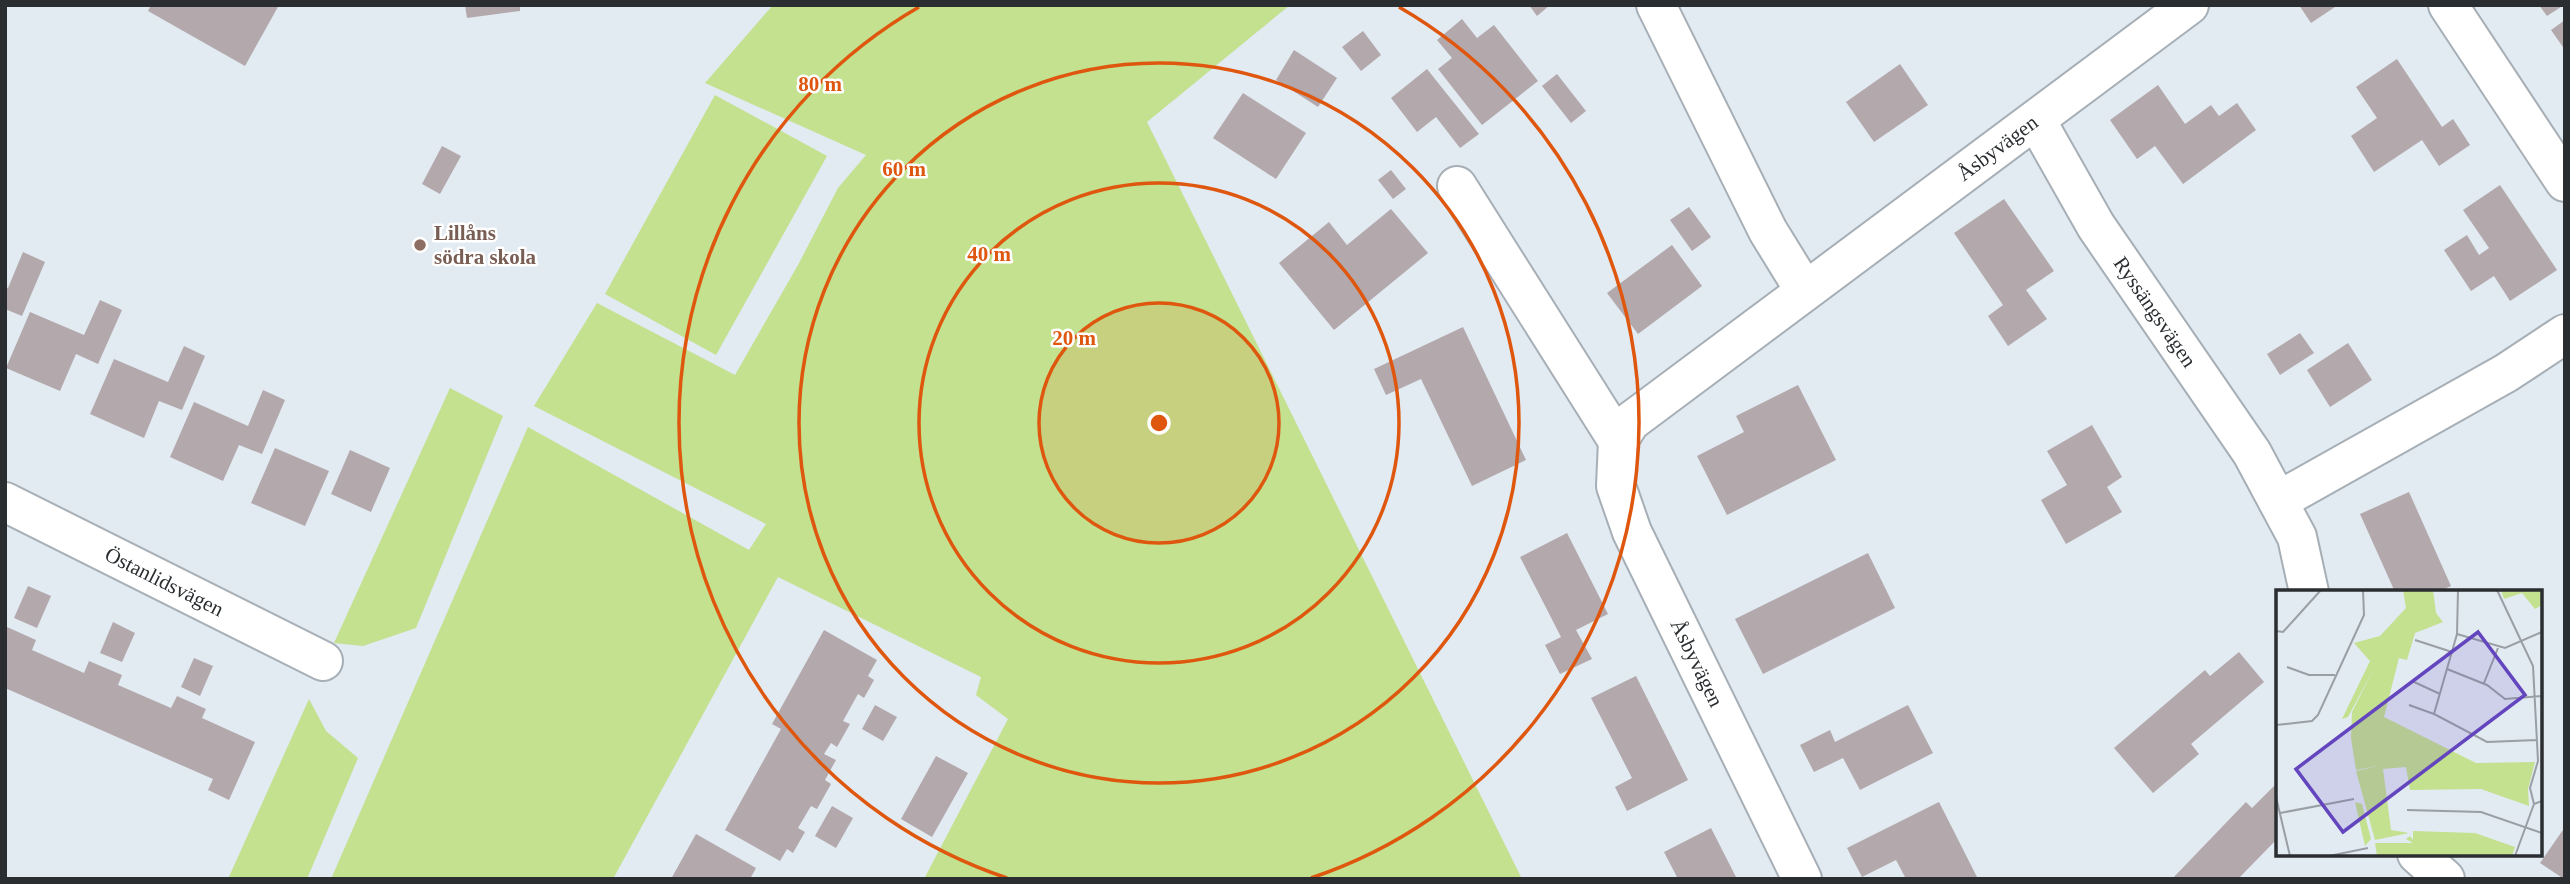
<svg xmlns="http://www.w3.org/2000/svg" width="2570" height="884" viewBox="0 0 2570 884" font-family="'Times New Roman',serif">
  <rect width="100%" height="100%" fill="#e2eaf2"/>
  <g fill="#c3e18f">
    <path d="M773,5H1290L1147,122L1522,879H924L1008,719L976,695L981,677L778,577L613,879H331L528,427L749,550L766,524L534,406L597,303L735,375L798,265L838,188L866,155L705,83Z"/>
    <path d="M715,95L827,156L716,355L605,294Z"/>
    <path d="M450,388L503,416L416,628L363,646L334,643Z"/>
    <path d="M309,699L326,731L358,758L307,879H228Z"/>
  </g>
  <g fill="#b3a9ac">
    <path d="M151,5H279L245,66L148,11Z"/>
    <path d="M465,5H520V11L467,18Z"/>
    <path d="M1529,5H1550L1537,16Z"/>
    <path d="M2299,5H2338L2311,23Z"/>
    <path d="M2539,5H2564L2547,16Z"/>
    <path d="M1462,19L1477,38L1494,25L1538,81L1482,125L1438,69L1452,58L1437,40Z"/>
    <path d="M2565,20V50L2551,30Z"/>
    <path d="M1363,31L1381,55L1361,71L1342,47Z"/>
    <path d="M1294,50L1337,78L1318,107L1276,80Z"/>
    <path d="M2397,59L2442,127L2453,119L2470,145L2439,166L2422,140L2374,172L2351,136L2377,118L2356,87Z"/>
    <path d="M1900,64L1928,105L1874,142L1846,102Z"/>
    <path d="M1427,69L1479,134L1460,148L1436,117L1417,132L1391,98Z"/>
    <path d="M1557,74L1586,111L1571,123L1542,86Z"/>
    <path d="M2158,85L2185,124L2211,105L2219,116L2237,103L2256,130L2183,184L2155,146L2137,159L2110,120Z"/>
    <path d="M1243,93L1306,133L1276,179L1213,138Z"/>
    <path d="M442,146L461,156L440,194L422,184Z"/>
    <path d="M1391,170L1406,189L1393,199L1378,180Z"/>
    <path d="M2500,185L2557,270L2510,301L2494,276L2471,291L2444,250L2467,235L2479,255L2489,248L2463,210Z"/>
    <path d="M2004,199L2054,271L2026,290L2047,319L2008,346L1988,316L2003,305L1954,233Z"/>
    <path d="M1689,207L1711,237L1692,251L1670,220Z"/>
    <path d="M1391,209L1428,253L1334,330L1279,263L1329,222L1347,245Z"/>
    <path d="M1672,245L1702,286L1638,334L1607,293Z"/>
    <path d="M23,252L45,262L22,316L5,309V287L8,288Z"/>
    <path d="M100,300L122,310L98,364L76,354L60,391L6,368L30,312L84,335Z"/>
    <path d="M1463,327L1526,460L1472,486L1421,379L1386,395L1374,369Z"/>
    <path d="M2300,333L2314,353L2280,375L2267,354Z"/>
    <path d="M2348,343L2372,380L2330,407L2307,370Z"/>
    <path d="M184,346L205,356L182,410L159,401L144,438L90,414L114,359L168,382Z"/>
    <path d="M1798,385L1836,460L1727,515L1697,456L1744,432L1736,416Z"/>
    <path d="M263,390L285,400L262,454L239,445L223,481L170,457L194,402L248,426Z"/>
    <path d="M2092,425L2122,477L2107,487L2122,512L2066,544L2041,500L2067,485L2047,451Z"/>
    <path d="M275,448L329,471L305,526L251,503Z"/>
    <path d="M350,450L390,468L371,512L331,494Z"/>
    <path d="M2409,492L2451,586L2437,592H2395L2360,514Z"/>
    <path d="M1567,533L1608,614L1576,630L1592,659L1560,674L1545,645L1561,637L1520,557Z"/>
    <path d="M1868,553L1895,608L1763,674L1735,619Z"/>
    <path d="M28,586L51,596L37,628L14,618Z"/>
    <path d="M113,622L135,633L122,662L100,653Z"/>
    <path d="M7,627L36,640L32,650L84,673L89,661L122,675L118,685L171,708L177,696L206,709L202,718L255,742L229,800L208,790L213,779L5,688Z"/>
    <path d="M824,630L877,660L868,676L874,680L864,698L858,694L843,721L850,724L837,747L831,743L824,754L836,760L825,780L831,784L817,809L811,806L798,828L805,832L793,853L787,849L780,861L725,830L781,729L772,724Z"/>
    <path d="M2239,652L2264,682L2191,744L2199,754L2153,793L2114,748L2205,670L2210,676Z"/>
    <path d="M194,658L213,666L200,696L181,687Z"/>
    <path d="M1636,676L1688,780L1627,811L1615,787L1632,778L1591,698Z"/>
    <path d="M875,705L897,717L883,741L862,729Z"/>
    <path d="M1908,705L1933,753L1860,790L1843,758L1814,772L1800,745L1830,730L1835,742Z"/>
    <path d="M936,756L968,773L932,837L901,819Z"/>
    <path d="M2278,782V838L2238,879H2172L2246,802L2252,808Z"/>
    <path d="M1939,802L1978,879H1906L1896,860L1862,877L1847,848Z"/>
    <path d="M832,806L853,818L836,848L815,836Z"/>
    <path d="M2565,827V879H2564L2540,863Z"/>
    <path d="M1711,828L1737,879H1678L1664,852Z"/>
    <path d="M696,834L756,868L750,879H671Z"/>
  </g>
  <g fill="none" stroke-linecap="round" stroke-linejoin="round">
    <defs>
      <g id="minor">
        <path d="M1656,5L1768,231L1805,291"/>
        <path d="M2448,5L2565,182"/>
        <path id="s1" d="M2036,120L2096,226L2252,453L2297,537L2309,592"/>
        <path d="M1457,186L1618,441"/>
        <path d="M2278,501L2506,373L2565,334"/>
        <path id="s2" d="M5,502L323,661"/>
        <path d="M2417,854L2445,879"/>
        <path id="s3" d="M1802,879L1632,532L1616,486L1618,441L1630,422L2189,5"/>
      </g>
    </defs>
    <use href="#minor" stroke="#a7afb6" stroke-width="42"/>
    <use href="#minor" stroke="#fff" stroke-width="38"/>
  </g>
  <circle cx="1159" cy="423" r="120" fill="#df570e" fill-opacity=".12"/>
  <g fill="none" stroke="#df570e" stroke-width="3.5">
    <circle cx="1159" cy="423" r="120"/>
    <circle cx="1159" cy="423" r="240"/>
    <circle cx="1159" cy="423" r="360"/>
    <path d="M1007 878A480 480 0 0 1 919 7M1399 7A480 480 0 0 1 1311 878"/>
  </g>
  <circle fill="#8d6e63" stroke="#fff" stroke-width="2.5" cx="420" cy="245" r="7"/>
  <g text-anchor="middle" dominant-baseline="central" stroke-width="5" stroke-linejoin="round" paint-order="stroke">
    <g font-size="21" fill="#2b2e30" stroke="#fff">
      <text stroke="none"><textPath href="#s3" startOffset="961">Åsbyvägen</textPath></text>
      <text stroke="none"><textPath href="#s1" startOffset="226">Ryssängsvägen</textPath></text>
      <text stroke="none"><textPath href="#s2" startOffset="178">Östanlidsvägen</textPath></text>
      <text transform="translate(1697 663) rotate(64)">Åsbyvägen</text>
    </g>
    <g font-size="21" font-weight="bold" fill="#785e54" stroke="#fff" text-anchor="start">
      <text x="434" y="233">Lillåns<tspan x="434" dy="24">södra skola</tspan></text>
    </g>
  </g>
  <g transform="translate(2276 590)">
    <rect width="266" height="266" fill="#e2eaf2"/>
    <path d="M127,0H157L160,23L167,32L139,43L131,70L123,68L108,127L200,173L259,172L252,199L253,216L205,199L134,200L130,177L107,179L115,240L133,243L99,250L80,181L102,176L80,180L75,148L76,122L97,80L72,127L66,129L94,71L78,53L104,46L130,18ZM225,0H266V15L259,19L246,3L228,9ZM79,212L86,214L95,249L89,256ZM137,241L199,243L239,257L236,266H101L99,253H137L130,249L134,246L137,250Z" fill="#c3e18f"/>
    <path fill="none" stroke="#999fa4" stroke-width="2" d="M182,0L181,44L158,124L211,152L261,150M221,0L257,76L262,171L254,198L258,214M0,41L7,42L45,0M181,44L229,58L266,42M139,50L176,62M11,77L33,85H59M171,79L211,95L229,109L266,106M136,91L164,104M208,93L222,58M133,115L158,124M0,135L36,131L42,125L88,25L87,0M0,207L14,266M131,220L205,222L266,243M4,223L78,209M53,266L92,258M239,266L258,214L266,211"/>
    <path fill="#6345be" fill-opacity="0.15" stroke="#6345be" stroke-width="3.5" d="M202,42L249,105L67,242L20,179Z"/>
    <rect width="266" height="266" fill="none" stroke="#2b2e30" stroke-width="3.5"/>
  </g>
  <circle cx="1159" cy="423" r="10" fill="#df570e" stroke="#fff" stroke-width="3.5"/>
  <g font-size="21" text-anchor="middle" font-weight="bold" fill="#df570e" stroke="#fff" stroke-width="5" stroke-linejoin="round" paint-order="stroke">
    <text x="820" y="91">80 m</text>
    <text x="904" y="176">60 m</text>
    <text x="989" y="261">40 m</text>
    <text x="1074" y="345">20 m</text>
  </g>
  <rect width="2570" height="884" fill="none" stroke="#2b2e30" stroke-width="14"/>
</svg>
